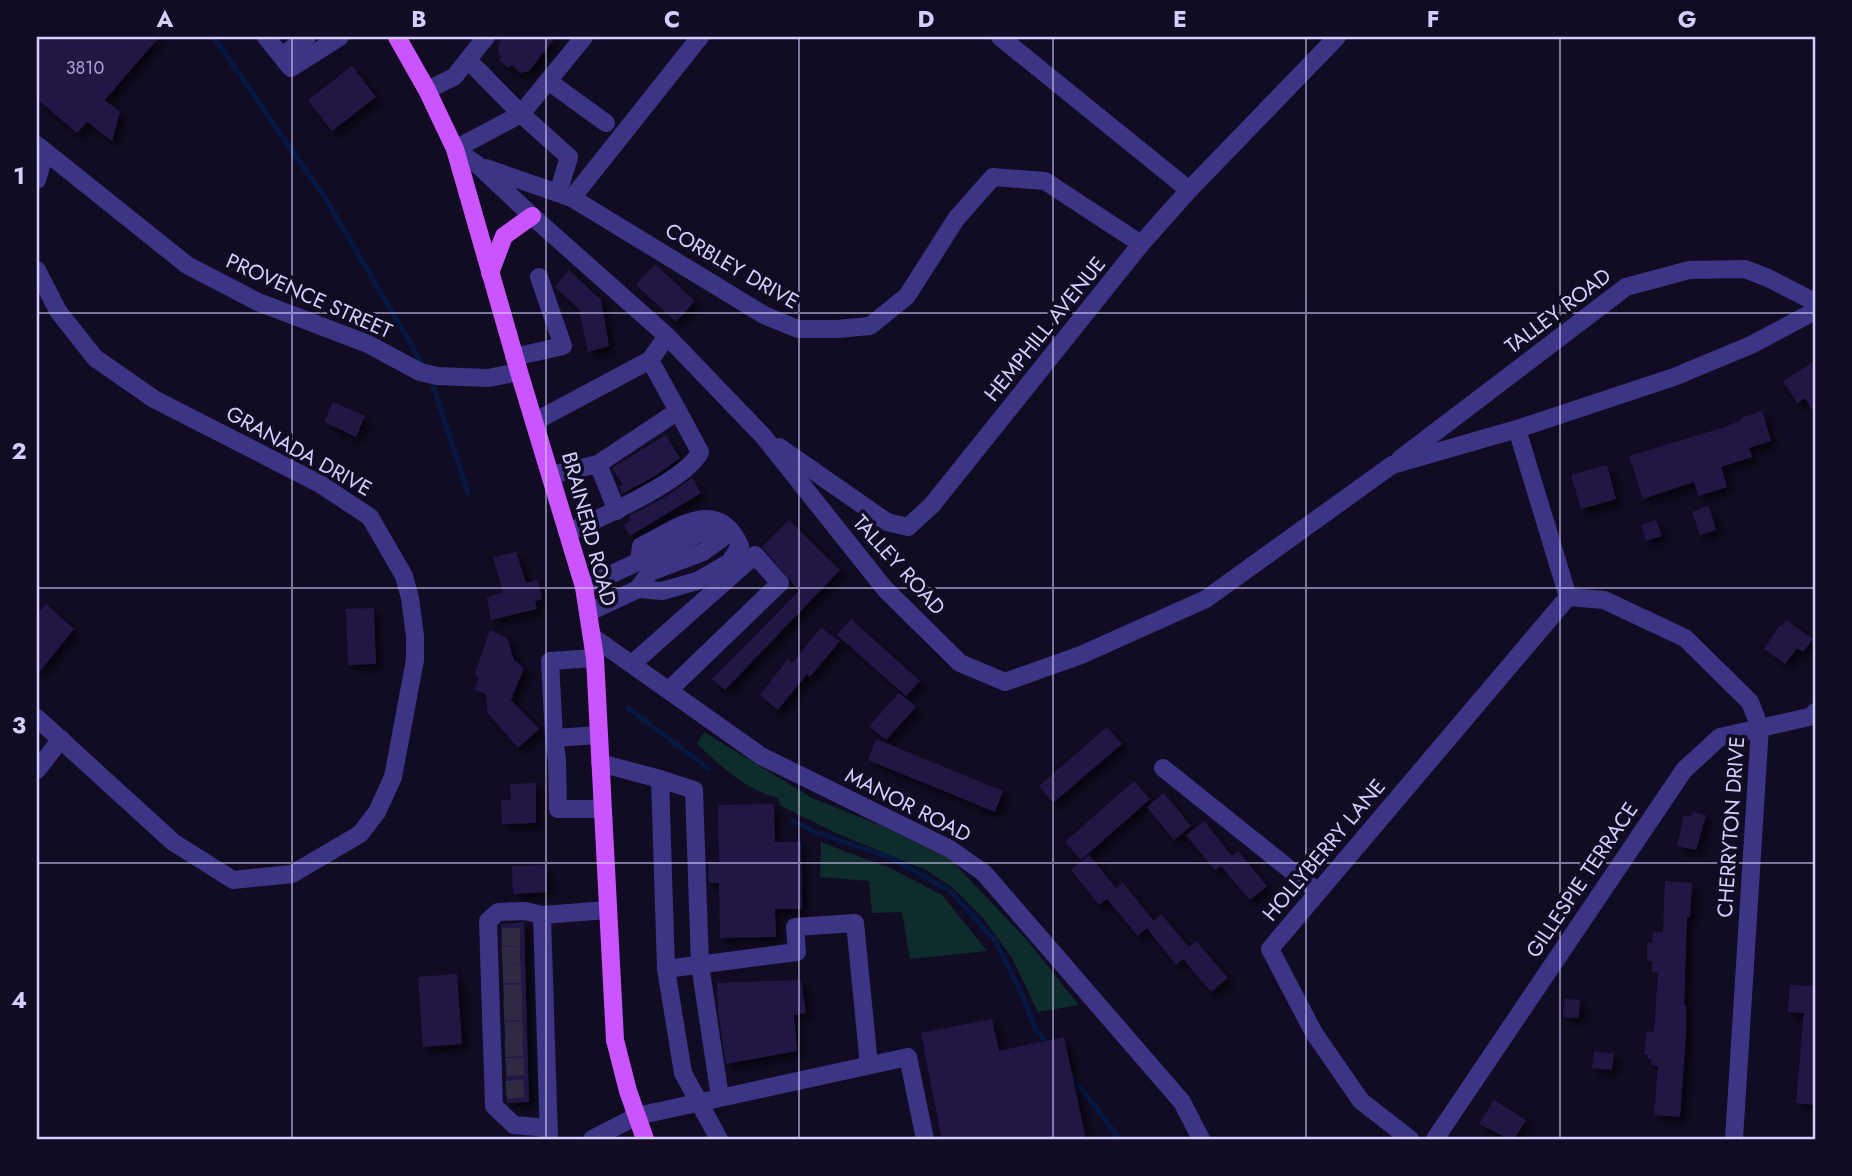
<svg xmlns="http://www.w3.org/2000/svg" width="1852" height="1176" viewBox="0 0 1852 1176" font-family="Jost,sans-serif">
  <defs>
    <filter id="shadow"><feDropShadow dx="6" dy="6" stdDeviation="3.5" flood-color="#0009"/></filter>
  </defs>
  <rect width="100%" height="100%" fill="#110c23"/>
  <g fill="#0f2c2d">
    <path d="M704,732L812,798L882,826L950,859L1027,940L1079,1005L1038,1012L1012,958L983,918L953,888L928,871L836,833L781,806L777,797C746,791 719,764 697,744Z"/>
    <path d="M821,842L890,868L942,895L987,951L910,959L902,912L872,913L869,881L820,877Z"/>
  </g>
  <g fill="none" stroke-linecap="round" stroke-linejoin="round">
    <g stroke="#061842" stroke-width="5">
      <path d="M215,39L327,201L426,370"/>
      <path d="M431,379L468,493"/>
      <path d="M628,708L708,768"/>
      <path d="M793,821L816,832L893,859L949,890L994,939L1021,992L1035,1028L1048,1045"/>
      <path d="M1069,1073L1120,1139"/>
    </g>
  </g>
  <g fill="#231745" filter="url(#shadow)">
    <path d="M37,37H159L105,100L120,112L112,141L87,122L77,133L37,99Z"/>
    <path d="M504,37H556L529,71L520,73L512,65L509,68L499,60L502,57L498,53V45Z"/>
    <path d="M352,66L376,97L332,131L308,100Z"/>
    <path d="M655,264L695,301L676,322L636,285Z"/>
    <path d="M569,270L601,300L609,346L588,352L579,309L555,287Z"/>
    <path d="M1815,361V415L1805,398L1797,403L1783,381Z"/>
    <path d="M333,402L365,416L356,437L324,422Z"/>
    <path d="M1762,411L1771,441L1749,448L1752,457L1721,467L1727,487L1698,496L1694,482L1643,499L1629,456L1725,427L1742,420L1741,418Z"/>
    <path d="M666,435L680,458L655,476L622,494L619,486L623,485L612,468Z"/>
    <path d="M1607,465L1616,499L1581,509L1571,475Z"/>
    <path d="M692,478L701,493L630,536L624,525L631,520L629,516L667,496Z"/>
    <path d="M1709,506L1716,530L1700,535L1692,512Z"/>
    <path d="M789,520L840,570L725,690L712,679L799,591L762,547Z"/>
    <path d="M1656,520L1662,536L1646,541L1641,525Z"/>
    <path d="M516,552L526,583L538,580L542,599L535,601L537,609L491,620L487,597L503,592L493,557Z"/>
    <path d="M46,604L74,629L37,675V615Z"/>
    <path d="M374,608L376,664L348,665L346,609Z"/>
    <path d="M851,619L920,681L906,696L837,635Z"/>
    <path d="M1786,620L1813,639L1803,652L1797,648L1785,664L1764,649L1780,625L1782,626Z"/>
    <path d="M821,628L840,641L810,677L807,674L778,710L760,695L788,659L792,663Z"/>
    <path d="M490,630L507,638L514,660L524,668L511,700L539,729L518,748L487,712L486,694L474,689L479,679L475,673Z"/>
    <path d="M899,693L916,707L886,740L869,726Z"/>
    <path d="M1107,727L1122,744L1053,803L1039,786Z"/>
    <path d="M876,739L1003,791L995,812L868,760Z"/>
    <path d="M1134,781L1150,799L1081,860L1065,842Z"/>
    <path d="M536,783V823L502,824L501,800H511L510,784Z"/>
    <path d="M1164,793L1191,826L1174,840L1147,807Z"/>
    <path d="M774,804L775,842H801L802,909H775L776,937L720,938L719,883H709L708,862H719L718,805Z"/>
    <path d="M1693,812L1706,815L1696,850L1677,846L1684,815L1692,817Z"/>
    <path d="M1204,821L1232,856L1238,851L1267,886L1250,900L1221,866L1215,870L1186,835Z"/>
    <path d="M1089,855L1116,888L1123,883L1154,921L1161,914L1189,947L1196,941L1228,978L1211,992L1183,959L1176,965L1147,928L1138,936L1107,899L1099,905L1071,870Z"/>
    <path d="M546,865L547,892L513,894L512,866Z"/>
    <path d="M1665,881L1692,883L1690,917H1687L1684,1005H1686V1035L1680,1117L1654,1115L1658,1066L1651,1065V1059H1648V1055H1644L1647,1031L1654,1032L1658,973L1652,972V961H1647V943H1652L1653,932H1663Z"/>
    <path d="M524,922L529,1102L507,1103L501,924Z"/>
    <path d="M457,974L462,1044L423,1047L418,977Z"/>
    <path d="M801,980L806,1013L794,1015L797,1051L726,1064L718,1011L717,983Z"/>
    <path d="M1790,985L1815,986V1105L1796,1103L1804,1013L1788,1012Z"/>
    <path d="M1564,999L1580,1000L1579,1018L1563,1017Z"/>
    <path d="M992,1019L999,1051L1064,1037L1086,1139H942L921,1033Z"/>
    <path d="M1594,1051L1614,1054L1612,1070L1592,1068Z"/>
    <path d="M1494,1100L1526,1120L1514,1139H1509L1479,1124Z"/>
  </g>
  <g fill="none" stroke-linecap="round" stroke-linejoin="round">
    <g stroke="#2f2944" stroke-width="18" stroke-dasharray="18 9" stroke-linecap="butt">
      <path d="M502,937H525"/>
      <path d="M502,956L525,955"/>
      <path d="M503,974H526"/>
      <path d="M504,994L526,993"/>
      <path d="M504,1012L527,1011"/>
      <path d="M505,1031L527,1030"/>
      <path d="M505,1048L528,1047"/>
      <path d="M506,1067L528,1066"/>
      <path d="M506,1090L529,1088"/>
    </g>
    <g stroke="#3c3485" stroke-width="18">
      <path d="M266,37L291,68L340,37"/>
      <path d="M584,37L521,114L455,149L479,166L532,216L667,336L764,437L885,589L960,663L1005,682L1081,655L1206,599L1392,465L1517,429L1674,377L1751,345L1815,311"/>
      <path d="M1000,37L1189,190"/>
      <path d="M282,56L307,37"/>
      <path d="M468,60L521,114L569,157L558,193"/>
      <path d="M548,81L606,123"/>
      <path d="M427,90L454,77L486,37"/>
      <path d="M37,145L187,265L258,302L368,344L420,372L437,376L488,378L519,372"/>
      <path d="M486,168L572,198L764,315L798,329H837L870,326L907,296L956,219L993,177L1045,181L1141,244"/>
      <path d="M37,180L45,152"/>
      <path d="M572,198L700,37"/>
      <path d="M37,270L58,311L95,358L154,399L320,484L370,517L404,576L410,598L415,636V660L393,777L377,812L360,834L292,874L233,880L173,842L37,718"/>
      <path d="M514,357L563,346L539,277"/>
      <path d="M650,360L678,411"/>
      <path d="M534,422L650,360L667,336"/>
      <path d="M1517,429L1568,597L1604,600L1685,638L1750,702L1760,728L1734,1139"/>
      <path d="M779,447L887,522L908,527L932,505L1141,244L1189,190L1337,37"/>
      <path d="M1400,459L1626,287L1689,270L1745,269L1768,278L1815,302"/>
      <path d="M598,464L617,511"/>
      <path d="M551,475L598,464L678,411L700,452C687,480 600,518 569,532"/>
      <path d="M584,587L721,523"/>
      <path d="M638,589L662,591L697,581L730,562L740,546C717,495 676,529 641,546L639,561"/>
      <path d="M589,612L638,589L650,572L703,552L721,539V523"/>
      <path d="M593,637L761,756L950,849L984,873L1182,1102L1201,1139"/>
      <path d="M595,658L550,661L554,738L598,735"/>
      <path d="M632,664L755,555L780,583L669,690"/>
      <path d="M554,738L557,760L558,809H602"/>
      <path d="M600,763L660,779L666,969L683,1073L719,1139"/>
      <path d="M1163,768L1318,892"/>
      <path d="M37,770L61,739"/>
      <path d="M660,779L694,790L700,965L720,1097"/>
      <path d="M542,915L525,911L498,912L488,921L494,1106L514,1125L548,1128"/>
      <path d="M666,969L797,952L795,927L855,923L869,1065"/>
      <path d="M549,1139L542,915L608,910"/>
      <path d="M592,1139L637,1116L908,1057L925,1139"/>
      <path d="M1410,1139L1361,1101L1314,1033L1270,949L1568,597"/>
      <path d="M1435,1139L1684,770L1720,737L1813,716L1815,712"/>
    </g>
    <g stroke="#ca55ff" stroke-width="18">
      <path d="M397,37L427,90L455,149L519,372L584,587L595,658L615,1040L628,1091L645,1139"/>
      <path d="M490,273L504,236L532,216"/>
    </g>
  </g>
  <path fill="none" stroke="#d7ceff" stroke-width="2" stroke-opacity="0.55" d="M292,37V1139M546,37V1139M799,37V1139M1053,37V1139M1306,37V1139M1560,37V1139M37,313H1815M37,588H1815M37,863H1815"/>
  <g text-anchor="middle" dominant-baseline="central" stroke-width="7" stroke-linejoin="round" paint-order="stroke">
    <g font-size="18" fill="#aaa0d0">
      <text x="85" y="68">3810</text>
    </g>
    <g font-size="21" fill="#d7ceff" stroke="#110c23">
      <text transform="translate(732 266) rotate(30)">CORBLEY DRIVE</text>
      <text transform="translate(309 296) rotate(24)">PROVENCE STREET</text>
      <text transform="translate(1558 311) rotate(-37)">TALLEY ROAD</text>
      <text transform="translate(1045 329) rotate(-51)">HEMPHILL AVENUE</text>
      <text transform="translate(299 451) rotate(29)">GRANADA DRIVE</text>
      <text transform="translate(589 529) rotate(75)">BRAINERD ROAD</text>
      <text transform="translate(899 565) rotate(48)">TALLEY ROAD</text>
      <text transform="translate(908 805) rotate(27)">MANOR ROAD</text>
      <text transform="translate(1731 827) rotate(-86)">CHERRYTON DRIVE</text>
      <text transform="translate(1324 850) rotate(-50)">HOLLYBERRY LANE</text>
      <text transform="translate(1582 880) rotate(-56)">GILLESPIE TERRACE</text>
    </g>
  </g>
  <rect width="1852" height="1176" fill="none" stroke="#110c23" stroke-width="77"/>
  <rect x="38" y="38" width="1776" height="1100" fill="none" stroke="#d7ceff" stroke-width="2.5"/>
  <g font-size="23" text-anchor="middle" font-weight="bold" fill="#d7ceff">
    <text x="165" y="27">A</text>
    <text x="419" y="27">B</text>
    <text x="672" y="27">C</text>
    <text x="926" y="27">D</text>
    <text x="1180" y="27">E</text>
    <text x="1433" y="27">F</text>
    <text x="1687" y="27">G</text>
    <text x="19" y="184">1</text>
    <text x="19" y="459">2</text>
    <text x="19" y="733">3</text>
    <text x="19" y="1008">4</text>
  </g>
</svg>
